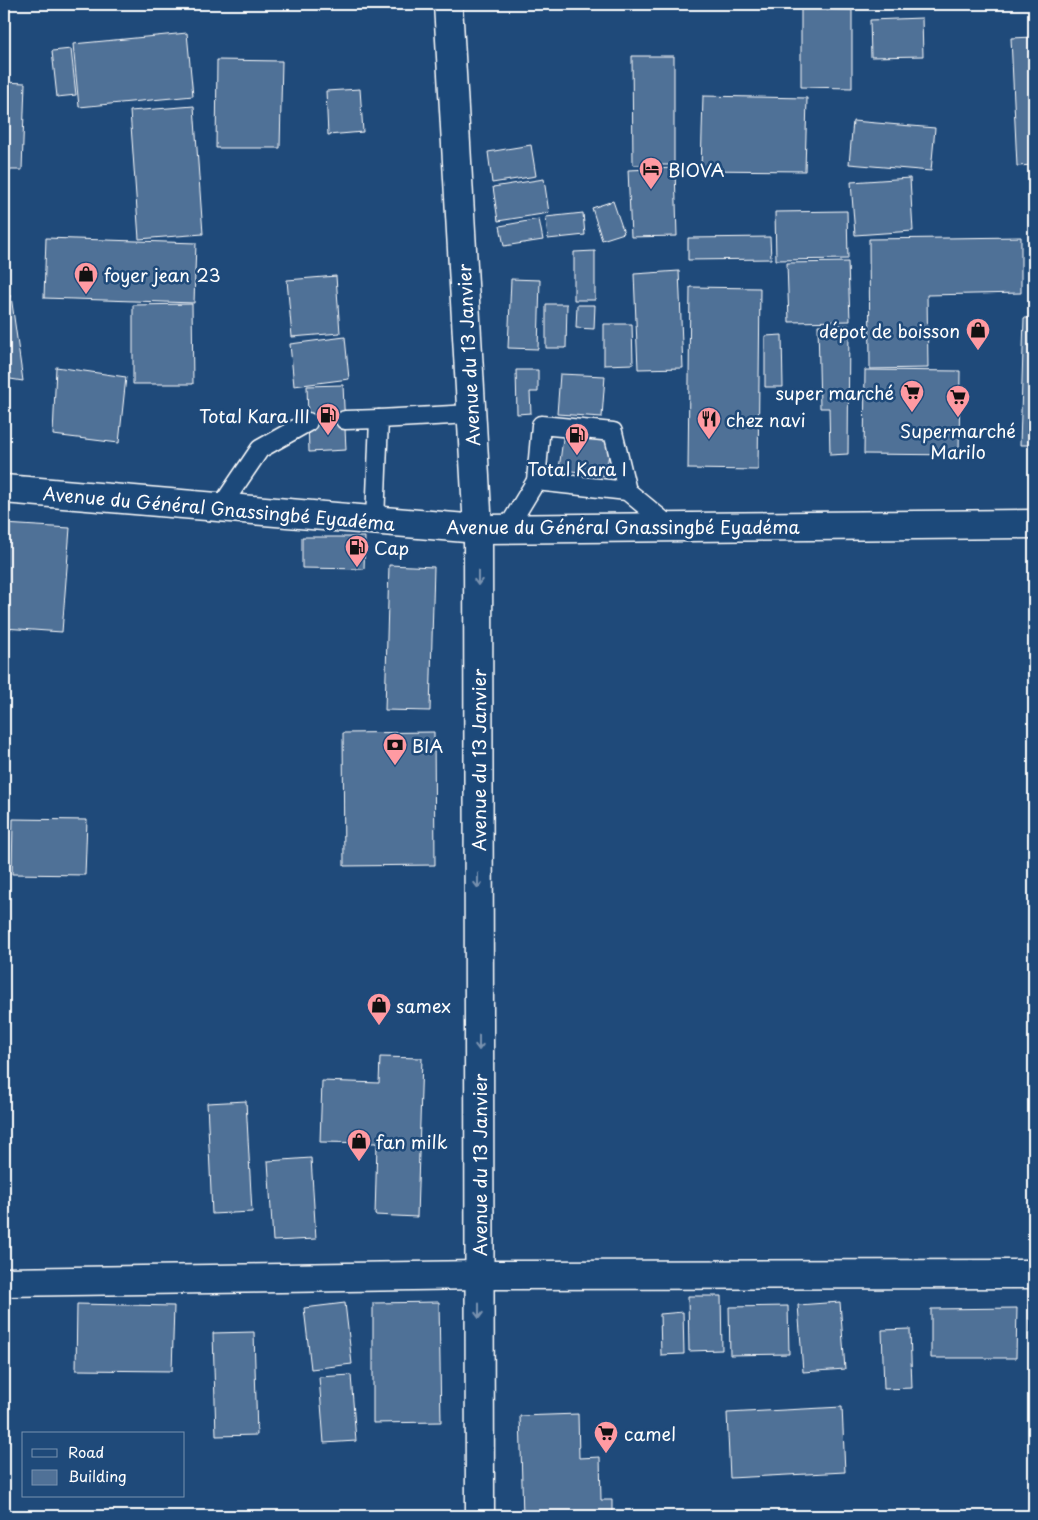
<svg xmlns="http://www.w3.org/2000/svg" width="1038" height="1520" viewBox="0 0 1038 1520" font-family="'Playpen Sans',sans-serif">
  <rect width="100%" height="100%" fill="#1f4a7a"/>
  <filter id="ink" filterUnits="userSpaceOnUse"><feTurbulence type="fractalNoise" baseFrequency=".02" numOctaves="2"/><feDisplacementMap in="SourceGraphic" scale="10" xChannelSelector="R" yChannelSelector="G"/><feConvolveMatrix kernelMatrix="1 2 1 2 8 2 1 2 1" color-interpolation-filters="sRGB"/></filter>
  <g filter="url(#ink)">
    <g fill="#507197" stroke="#fff">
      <path d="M801,9L852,10V88L801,87Z"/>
      <path d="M922,18L923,56L871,57L870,20Z"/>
      <path d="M187,33L193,96L79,107L73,44Z"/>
      <path d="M1034,37V165L1017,166L1011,38Z"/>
      <path d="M71,49L76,95L57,97L52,51Z"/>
      <path d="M632,56H674V165H633Z"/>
      <path d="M217,60L282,61L280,148H216Z"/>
      <path d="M4,82L25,83L22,170H4Z"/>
      <path d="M360,89L363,132L328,135L326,91Z"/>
      <path d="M703,96L807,98L805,171L701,170Z"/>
      <path d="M194,106L203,234L139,239L130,111Z"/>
      <path d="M853,121L935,128L931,171L849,164Z"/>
      <path d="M531,145L536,176L492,183L488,152Z"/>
      <path d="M675,168L677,236L631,237L628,170Z"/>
      <path d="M910,178L913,231L855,235L851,182Z"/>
      <path d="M544,179L549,213L498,221L493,187Z"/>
      <path d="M613,201L624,233L602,240L592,208Z"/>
      <path d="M847,211L848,259L776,260L775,212Z"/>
      <path d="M583,213L585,235L548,239L546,217Z"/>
      <path d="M539,219L543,240L504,246L500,226Z"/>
      <path d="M770,237L771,259L688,260V238Z"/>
      <path d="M1021,237V293L927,295L928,368L870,369L869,239Z"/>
      <path d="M46,238L196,243L194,303L44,298Z"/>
      <path d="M595,251V300H574V252Z"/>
      <path d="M848,262L850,321L789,322L787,263Z"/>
      <path d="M679,271L683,368L638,369L634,274Z"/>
      <path d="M336,276L340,333L292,337L287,280Z"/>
      <path d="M511,279L540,280L538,349L508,348Z"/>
      <path d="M690,287L760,288L758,470L688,469Z"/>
      <path d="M4,295L11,296L23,381L4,378Z"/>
      <path d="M192,304L193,384H133V305Z"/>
      <path d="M546,304H567L566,348H546Z"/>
      <path d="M577,305H595L594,329L576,328Z"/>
      <path d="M1024,318H1034V445H1020Z"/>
      <path d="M604,324H632L633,364L604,365Z"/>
      <path d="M818,325H849L848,454L830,455L829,408H820Z"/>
      <path d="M782,335L783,387H765V336Z"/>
      <path d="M345,337L349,379L294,386L290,344Z"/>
      <path d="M56,367L126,377L119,443L53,435Z"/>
      <path d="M516,370H538V392H530L531,413L517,414Z"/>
      <path d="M865,370L960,371L959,455L864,454Z"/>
      <path d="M560,374L605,376L602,417L557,414Z"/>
      <path d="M343,385L346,450L309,452L307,386Z"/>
      <path d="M564,431L612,438L605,476L559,469Z"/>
      <path d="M4,524L70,528L62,632L4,628Z"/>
      <path d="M302,537H365L364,569L302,568Z"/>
      <path d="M389,565L434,567L430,711L385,710Z"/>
      <path d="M434,732L435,865L344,866L343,733Z"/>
      <path d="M13,819L87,820L85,875L12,874Z"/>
      <path d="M380,1057L422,1058L417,1217L375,1215L377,1143L320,1142L322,1081L379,1083Z"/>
      <path d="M246,1101L252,1212L212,1214L207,1103Z"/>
      <path d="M311,1158L316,1239L273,1241L268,1161Z"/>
      <path d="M1029,1294H1034V1339L1030,1340Z"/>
      <path d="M688,1296H721L722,1350L689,1351Z"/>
      <path d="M439,1302L441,1422L373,1423V1303Z"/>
      <path d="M840,1302L845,1369L803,1372L798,1305Z"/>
      <path d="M345,1303L352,1364L311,1369L304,1308Z"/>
      <path d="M77,1304L174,1306L172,1371L76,1370Z"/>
      <path d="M788,1306L789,1354L730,1355L729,1307Z"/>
      <path d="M1017,1308L1016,1358H931V1309Z"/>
      <path d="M683,1312L684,1354L661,1355L660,1314Z"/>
      <path d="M910,1329L912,1388L884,1389L882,1330Z"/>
      <path d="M254,1332L257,1435L216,1436L213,1333Z"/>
      <path d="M351,1375L356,1441L324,1443L319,1377Z"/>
      <path d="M842,1407L845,1472L730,1478L727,1413Z"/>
      <path d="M578,1414L579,1458L600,1457L601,1500H612V1516H523L520,1416Z"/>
    </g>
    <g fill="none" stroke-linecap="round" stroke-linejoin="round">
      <defs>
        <g id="lane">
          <path d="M345,420L379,419"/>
          <path d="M536,481L541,425L613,432L627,491"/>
          <path d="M220,508L260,449L308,422"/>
          <path d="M375,521L379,419L471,414"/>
          <path d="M507,529L536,481L627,491L672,528"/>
        </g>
        <g id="street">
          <path d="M448,4L478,529"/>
          <path d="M4,1282L479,1275L1034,1274"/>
        </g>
        <g id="secondary">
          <path d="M4,489L478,529L1034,524"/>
          <path d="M478,529L480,1516"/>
        </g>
      </defs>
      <use href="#lane" stroke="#fff" stroke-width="21"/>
      <use href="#street" stroke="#fff" stroke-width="31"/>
      <use href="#secondary" stroke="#fff" stroke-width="31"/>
      <use href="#lane" stroke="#1f4a7a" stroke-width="18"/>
      <use href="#street" stroke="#1f4a7a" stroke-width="28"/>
      <use href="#secondary" stroke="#1f4a7a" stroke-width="28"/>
    </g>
    <defs><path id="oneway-shaft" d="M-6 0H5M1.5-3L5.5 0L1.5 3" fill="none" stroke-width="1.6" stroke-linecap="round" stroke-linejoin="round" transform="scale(1.25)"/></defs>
    <g stroke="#7992af">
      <use href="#oneway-shaft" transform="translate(478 578) rotate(90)"/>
      <use href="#oneway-shaft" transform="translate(478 881) rotate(90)"/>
      <use href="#oneway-shaft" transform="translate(479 1043) rotate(90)"/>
      <use href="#oneway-shaft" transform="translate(479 1311) rotate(90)"/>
    </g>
  </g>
  <defs>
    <symbol id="hotel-pin" viewBox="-11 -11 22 30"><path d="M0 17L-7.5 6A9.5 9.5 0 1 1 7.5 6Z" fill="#ff9aa2" stroke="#1f4a7a"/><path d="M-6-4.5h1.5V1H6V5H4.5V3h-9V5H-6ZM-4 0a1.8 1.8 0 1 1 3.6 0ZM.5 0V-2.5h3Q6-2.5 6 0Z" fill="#111"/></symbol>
    <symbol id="shop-pin" viewBox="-11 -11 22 30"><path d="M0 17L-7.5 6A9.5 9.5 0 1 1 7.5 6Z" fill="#ff9aa2" stroke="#1f4a7a"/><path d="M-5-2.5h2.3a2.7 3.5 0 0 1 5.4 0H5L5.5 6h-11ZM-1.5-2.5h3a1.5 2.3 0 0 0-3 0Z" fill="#111"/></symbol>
    <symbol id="supermarket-pin" viewBox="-11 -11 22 30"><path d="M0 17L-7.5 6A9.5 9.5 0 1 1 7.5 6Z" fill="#ff9aa2" stroke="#1f4a7a"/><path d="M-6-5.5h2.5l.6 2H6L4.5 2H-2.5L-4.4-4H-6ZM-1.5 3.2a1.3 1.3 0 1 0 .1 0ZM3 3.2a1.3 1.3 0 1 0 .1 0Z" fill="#111"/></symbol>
    <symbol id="fuel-pin" viewBox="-11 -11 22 30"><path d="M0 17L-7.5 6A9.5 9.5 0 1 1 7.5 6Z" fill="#ff9aa2" stroke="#1f4a7a"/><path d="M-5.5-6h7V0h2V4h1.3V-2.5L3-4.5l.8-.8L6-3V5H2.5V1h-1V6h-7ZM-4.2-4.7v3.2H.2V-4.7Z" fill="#111"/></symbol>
    <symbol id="restaurant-pin" viewBox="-11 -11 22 30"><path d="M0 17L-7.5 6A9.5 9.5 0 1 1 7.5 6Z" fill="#ff9aa2" stroke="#1f4a7a"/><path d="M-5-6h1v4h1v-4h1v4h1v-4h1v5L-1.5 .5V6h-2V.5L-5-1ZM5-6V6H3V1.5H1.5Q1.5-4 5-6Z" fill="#111"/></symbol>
    <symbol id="bank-pin" viewBox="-11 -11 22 30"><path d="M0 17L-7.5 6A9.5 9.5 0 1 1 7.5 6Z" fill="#ff9aa2" stroke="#1f4a7a"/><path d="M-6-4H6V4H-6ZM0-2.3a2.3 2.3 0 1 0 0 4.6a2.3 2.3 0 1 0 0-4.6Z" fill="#111"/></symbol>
  </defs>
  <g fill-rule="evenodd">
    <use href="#hotel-pin" x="637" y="155" width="28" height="38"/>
    <use href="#shop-pin" x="72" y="260" width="28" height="38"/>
    <use href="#shop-pin" x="964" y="316" width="28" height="38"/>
    <use href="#supermarket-pin" x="898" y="378" width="28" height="38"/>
    <use href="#supermarket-pin" x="944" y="383" width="28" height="38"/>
    <use href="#fuel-pin" x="314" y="401" width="28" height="38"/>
    <use href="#restaurant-pin" x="695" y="405" width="28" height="38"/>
    <use href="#fuel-pin" x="563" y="421" width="28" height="38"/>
    <use href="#fuel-pin" x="343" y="533" width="28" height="38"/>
    <use href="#bank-pin" x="381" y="731" width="28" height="38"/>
    <use href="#shop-pin" x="365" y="991" width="28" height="38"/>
    <use href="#shop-pin" x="345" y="1127" width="28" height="38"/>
    <use href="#supermarket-pin" x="592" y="1419" width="28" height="38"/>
  </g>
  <g text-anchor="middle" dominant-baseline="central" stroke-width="5" stroke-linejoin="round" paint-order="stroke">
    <g font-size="18" fill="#fff" stroke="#1f4a7a" text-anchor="start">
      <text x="668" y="169">BIOVA</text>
      <text x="104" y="274">foyer jean 23</text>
      <text x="960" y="330" text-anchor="end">dépot de boisson</text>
      <text x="894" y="392" text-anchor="end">super marché</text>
      <text x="310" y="415" text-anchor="end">Total Kara III</text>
      <text x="726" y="419">chez navi</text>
      <text x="958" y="430" text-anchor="middle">Supermarché<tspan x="958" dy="21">Marilo</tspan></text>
      <text x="577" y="468" text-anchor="middle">Total Kara I</text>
      <text x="374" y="547">Cap</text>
      <text x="412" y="745">BIA</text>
      <text x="396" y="1005">samex</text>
      <text x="376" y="1141">fan milk</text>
      <text x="624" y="1433">camel</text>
    </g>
    <g font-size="18" fill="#fff" stroke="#1f4a7a">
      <text transform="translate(468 355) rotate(-93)">Avenue du 13 Janvier</text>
      <text transform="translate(219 508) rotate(5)">Avenue du Général Gnassingbé Eyadéma</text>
      <text x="623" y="526">Avenue du Général Gnassingbé Eyadéma</text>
      <text transform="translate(478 760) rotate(-90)">Avenue du 13 Janvier</text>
      <text transform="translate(479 1165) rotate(-90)">Avenue du 13 Janvier</text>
    </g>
  </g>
  <rect width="1038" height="1520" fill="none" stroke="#1f4a7a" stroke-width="20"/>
  <rect x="10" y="10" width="1018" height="1500" fill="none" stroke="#fff" stroke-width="2" filter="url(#ink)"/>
  <rect x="22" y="1432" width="162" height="65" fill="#1f4a7a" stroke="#7992af"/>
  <rect x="32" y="1449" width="25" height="8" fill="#1f4a7a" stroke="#7992af"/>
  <text x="68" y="1458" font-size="15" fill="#ffffff">Road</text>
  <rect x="32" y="1470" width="25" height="15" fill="#507197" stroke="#7992af"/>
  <text x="68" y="1482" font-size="15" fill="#ffffff">Building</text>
</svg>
